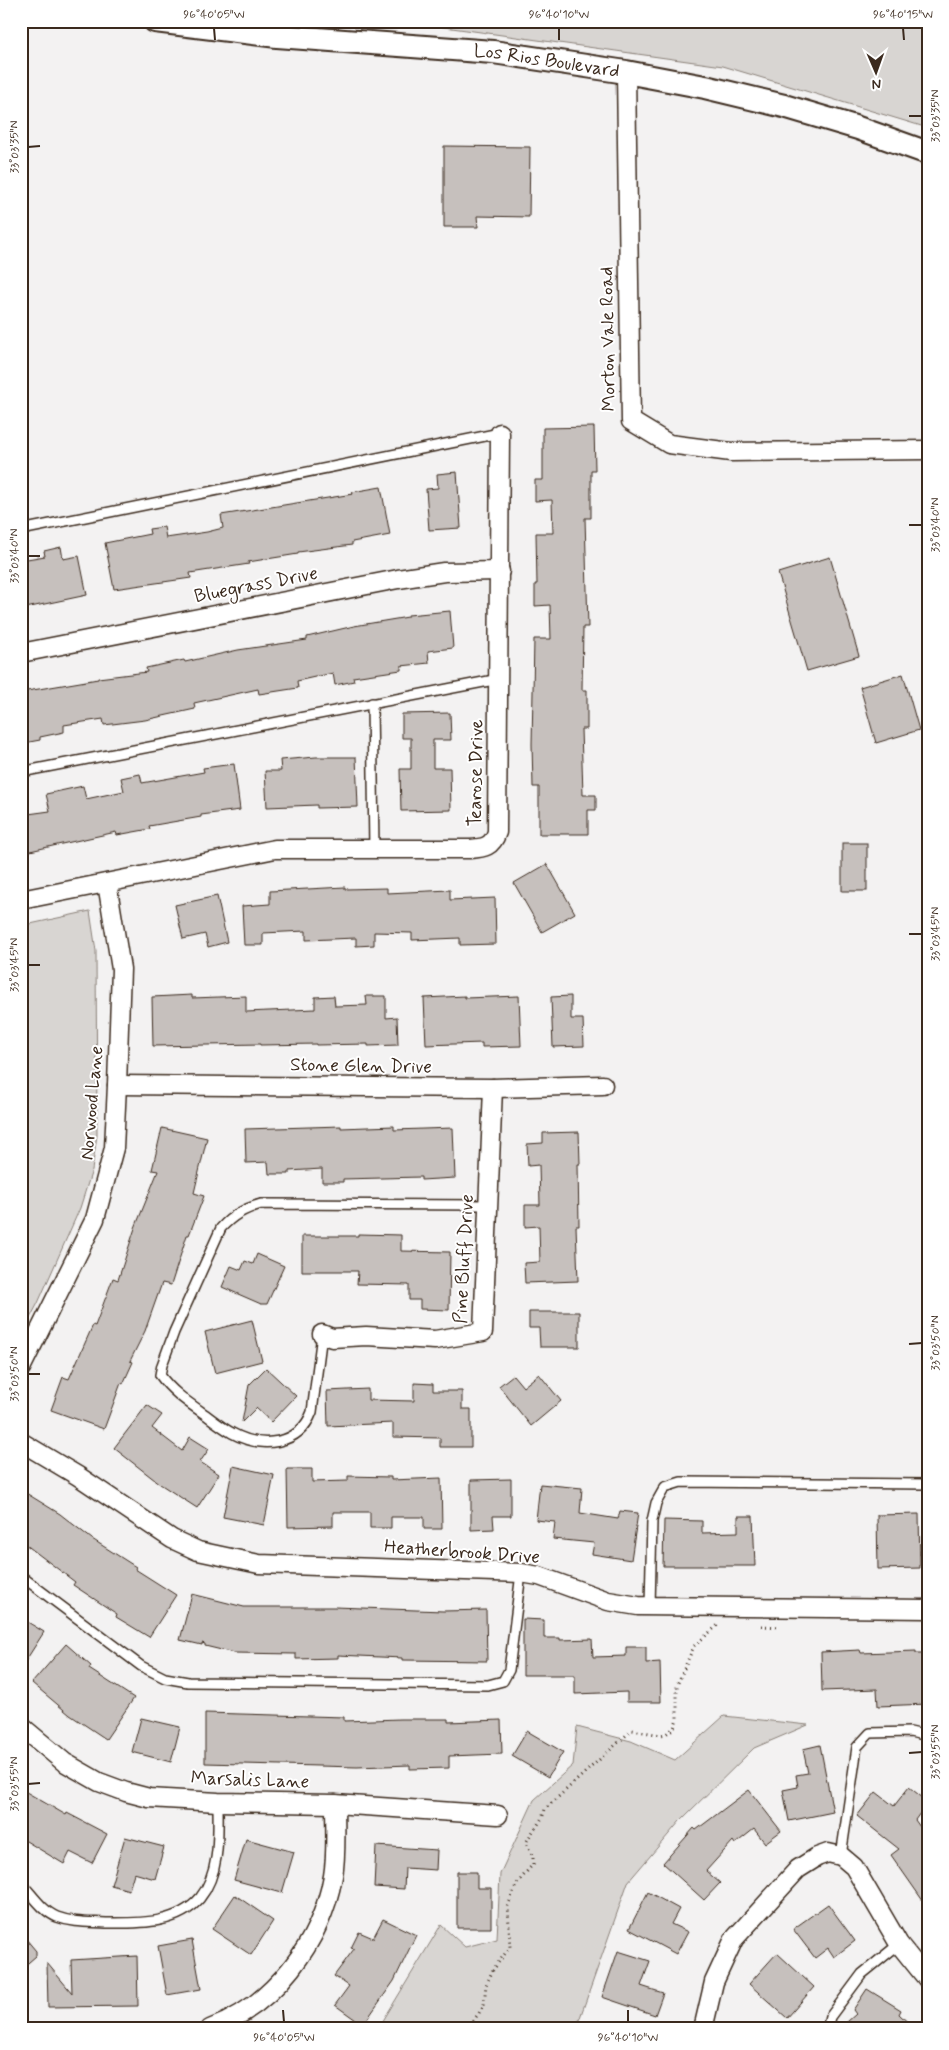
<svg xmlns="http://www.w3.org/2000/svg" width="949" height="2050" viewBox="0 0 949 2050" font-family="Mynerve,sans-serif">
  <rect width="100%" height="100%" fill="#f3f2f2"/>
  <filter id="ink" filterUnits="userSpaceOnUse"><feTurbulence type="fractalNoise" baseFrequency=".02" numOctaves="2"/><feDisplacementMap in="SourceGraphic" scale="10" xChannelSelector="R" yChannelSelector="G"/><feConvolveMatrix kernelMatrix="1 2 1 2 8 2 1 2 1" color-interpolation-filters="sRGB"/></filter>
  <g filter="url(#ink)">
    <g fill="#d8d5d2" stroke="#8a8078">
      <path d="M402,21H928V128L723,66Z"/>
      <path d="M90,911L96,951L97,1135L92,1170L80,1208L38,1303L21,1335V926Z"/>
      <path d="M724,1716L808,1725L754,1748L680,1821L628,1882L576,2029H378L441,1925L465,1947L497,1939L500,1874L534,1800L573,1765L577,1727L631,1741L675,1760Z"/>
    </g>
    <g fill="#c6c0bd" stroke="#3b2a1e">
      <path d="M444,146L530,147L529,217L477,216L478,227H444Z"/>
      <path d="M594,427L595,470H591V518H585L588,627H583L582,690H587V729H581L583,795H596V810H588V834H539V787H533L532,744L534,639H551L550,605L535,606V584H537L536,533H553L552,500L535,501V480H543V428Z"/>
      <path d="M457,472L461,528L429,530L426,489L438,488L437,474Z"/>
      <path d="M381,487L390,535L352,542V545L298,552V554L248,562L249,564L190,573L191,578L114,589L105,543L150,534L149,529L164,527L166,538L207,532L223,528L221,515L353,494L352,492Z"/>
      <path d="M61,547L63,559L79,556L87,595L21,609V560L45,556L44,551Z"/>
      <path d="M830,557L859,656L807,671L778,573Z"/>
      <path d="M450,611L453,648L428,651L429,663L401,666V670L353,677L354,681L335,685L333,673L297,681L298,688L259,694L258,689L194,703L195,709L145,720L104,725L103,719L64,725V732L40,737V740L24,743L23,736L21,737V692L98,679V678L147,672L146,668L184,660L185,662L238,650L307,640V637L354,626L408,617V615Z"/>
      <path d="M903,674L919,730L876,743L860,687Z"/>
      <path d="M450,713L451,740H433V768H450L451,810L401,811L400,769H411V738H402V714Z"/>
      <path d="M316,757H356L358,807L317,808V805L267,807L265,771H281L280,760Z"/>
      <path d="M234,764L240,810L201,815V817L149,826L150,829L117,835L116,832L21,853V815L50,811L46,794L83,786L86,799L124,791L121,778L140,774L142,783L204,772L203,768Z"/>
      <rect x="842" y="843" width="25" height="48"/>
      <path d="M547,864L575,913L542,932L514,883Z"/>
      <path d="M345,887V889L387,888V893L450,890V900L495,898L496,944L460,945V938L412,940V933L374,932V945L356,946V938L306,940V931L263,933V945H244L242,906L270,904V891Z"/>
      <path d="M217,896L227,942L208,947L205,934L183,939L175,905Z"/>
      <path d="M192,995V998L246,996V1012L315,1009V997L334,996L335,1006L367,1005L366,996H386V1018L397,1017L398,1045L368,1046V1044L316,1045V1044L260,1045V1044L153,1046L152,997Z"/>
      <path d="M465,996V998L519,996L521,1046L482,1047V1043L426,1045L424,998Z"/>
      <path d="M571,996V1019H583L584,1046L553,1047L551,997Z"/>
      <path d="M341,1126V1128L394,1126V1130L453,1128L455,1178L421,1180V1177L343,1179V1182H322V1169L289,1171V1174H269L268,1162L246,1163L245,1129Z"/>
      <path d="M162,1128L207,1138L194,1193L204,1196L189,1235H187L171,1285L162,1283L145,1331L130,1361L133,1362L123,1384L121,1383L104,1429L51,1410L63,1377L69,1379L93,1325L95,1326L113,1278L118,1280L135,1228L158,1171L152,1170Z"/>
      <path d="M579,1132L580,1164H578L579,1226H576L578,1281L525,1283L524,1263L540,1262L539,1226L525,1227V1205H540L539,1165L528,1166L527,1144L543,1143V1133Z"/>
      <path d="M358,1234L401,1235V1251L450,1252L449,1310L420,1309V1300H409V1285L357,1284L358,1271H302V1236H358Z"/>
      <path d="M257,1254L284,1266L267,1304H261L222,1287L231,1266L241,1270L245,1261L253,1264Z"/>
      <path d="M529,1312H579V1347H540L539,1328H529Z"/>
      <path d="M252,1320L262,1361L215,1373L205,1332Z"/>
      <path d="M266,1368L296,1396L271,1422L256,1408L242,1422L249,1385Z"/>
      <path d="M539,1374L561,1401L531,1426L499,1386L513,1375L523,1387Z"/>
      <path d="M414,1383L433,1384V1391H462V1409H471V1447H440V1438L393,1437V1423L328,1426L327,1391L368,1389V1400L414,1401Z"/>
      <path d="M147,1405L162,1415L152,1428L182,1451L190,1437L209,1449L200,1462L219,1474L197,1508L160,1484L114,1448Z"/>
      <path d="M233,1466L274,1475L264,1525L223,1517Z"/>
      <path d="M287,1469H312V1482L348,1481V1476L391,1477V1480L441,1478L442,1529H424V1517H391V1528H370V1512H333V1526L288,1527Z"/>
      <path d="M511,1479V1516H493L494,1529L471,1530V1480Z"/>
      <path d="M540,1484L582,1488L580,1513L618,1519L620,1511L638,1513L631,1560L592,1554L594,1543L553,1539L555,1522L536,1520Z"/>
      <path d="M21,1490L60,1514L92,1539L136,1567L135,1569L176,1595L149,1637L116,1617L117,1614L73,1585L75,1582L21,1541Z"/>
      <path d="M919,1514L920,1568L878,1569L877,1515Z"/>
      <path d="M738,1516H753L755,1566H663L664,1520L702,1521V1533L738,1532Z"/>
      <path d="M192,1594L244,1607H335L443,1611L486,1610L487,1661L402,1660V1658L338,1655V1658L296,1659V1654L234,1653L205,1646V1644L202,1643V1645L180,1640Z"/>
      <path d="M21,1618L44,1632L21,1668Z"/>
      <path d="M523,1619L544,1620V1638H560V1640L592,1639L593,1657L626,1656V1647H646V1663L660,1662L661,1702H627V1692L575,1694V1675H523Z"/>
      <path d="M66,1644L91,1666L89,1669L134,1698L106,1739L70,1715L32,1683Z"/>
      <path d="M860,1650L861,1653L916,1651V1653H928V1704L878,1706L877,1689L822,1691L821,1652Z"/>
      <path d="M205,1713L344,1717V1721L400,1719H448V1722L501,1720L502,1754L449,1756V1768L410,1769V1765L357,1767L205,1763Z"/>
      <path d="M141,1718L180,1727L171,1762L132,1752Z"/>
      <path d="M527,1731L563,1752L548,1777L512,1756Z"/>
      <path d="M820,1745L833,1812L789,1821L783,1790L798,1787L796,1775L808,1773L803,1749Z"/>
      <path d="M909,1787L928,1802L915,1820L928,1838V1908L891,1855L899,1849L857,1816L876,1792L894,1806Z"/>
      <path d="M21,1789L66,1815L67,1813L107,1834L92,1863L70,1852L64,1864L21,1838Z"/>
      <path d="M749,1790L781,1831L765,1843L754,1829L735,1844L733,1841L706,1871L720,1883L704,1900L663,1863L694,1828L696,1830Z"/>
      <path d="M125,1837L164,1847L155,1879L134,1873L129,1890L111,1885Z"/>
      <path d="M246,1839L294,1852L282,1893L234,1880Z"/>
      <path d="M376,1846L437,1850L436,1870L405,1868L404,1889L374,1887Z"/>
      <path d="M457,1872H477V1888H491V1928H457Z"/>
      <path d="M648,1892L679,1909L671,1924L688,1932L676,1954L629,1929Z"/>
      <path d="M235,1895L273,1921L251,1955L212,1929Z"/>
      <path d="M828,1904L855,1941L834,1957L828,1948L815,1958L793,1929Z"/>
      <path d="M383,1919L416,1935L394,1981L363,2025L335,2005L349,1986L334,1976L354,1949L351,1948L359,1932L373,1938Z"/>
      <path d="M21,1933L36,1951V1956L21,1969Z"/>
      <path d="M192,1940L201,1989L167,1995L158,1946Z"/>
      <path d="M618,1951L650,1961L641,1986L663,1993L655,2015L602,1997Z"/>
      <path d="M777,1953L814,1987L787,2018L749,1984Z"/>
      <path d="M137,1956L138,2006L48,2007L47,1963L72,1993L71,1960Z"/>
      <path d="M867,1989L901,2010L899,2014L915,2029H839L856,2014L853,2010Z"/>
    </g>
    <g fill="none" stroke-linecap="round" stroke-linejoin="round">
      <defs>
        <g id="service">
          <path d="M21,530L500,433"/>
          <path d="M372,703L374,849"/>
          <path d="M21,772L499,679"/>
          <path d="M322,1334L312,1412C299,1446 261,1449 232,1433C223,1428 214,1421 206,1415C189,1403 172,1392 160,1375L162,1365L174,1332L221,1228C233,1215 244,1209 261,1204L488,1205"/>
          <path d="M21,1576L141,1666L165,1678L188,1682L488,1685L503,1681L509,1670L521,1573"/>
          <path d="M650,1606L652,1521L656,1503L665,1487L681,1482L928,1484"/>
          <path d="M841,1856L857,1747L870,1733L910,1732L928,1736"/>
          <path d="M21,1883C32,1894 42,1911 57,1917C73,1923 89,1922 106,1923C138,1923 177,1925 200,1898C221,1872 218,1832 218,1802"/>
          <path d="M827,2029L830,2017L862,1974L899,1944"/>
        </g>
        <g id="minor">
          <path d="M626,72L631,421L669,444L731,452L928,450"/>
          <path d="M21,653L398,579L444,572L500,571"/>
          <path d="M21,900L275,849H470C484,848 492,847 497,832L500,433"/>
          <path d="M117,1085L493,1088L603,1085"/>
          <path d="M322,1334L332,1338L366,1336L435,1340L483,1332L493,1088"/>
          <path d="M21,1368L95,1219L114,1148L117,1085L121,969L107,883"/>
          <path d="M21,1442L78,1476L172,1539L198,1551L259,1564L521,1573L539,1576L608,1601L638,1606L928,1609"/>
          <path d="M21,1726L64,1762L99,1782L126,1792L149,1798L218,1802L335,1804L498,1815"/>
          <path d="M210,2029C274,2005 321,1943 333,1876C337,1853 335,1827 335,1804"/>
          <path d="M703,2029L714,1982L734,1939L798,1869L817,1857L828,1853L841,1856L854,1867L899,1944L928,1980"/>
        </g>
        <g id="tertiary">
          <path id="s1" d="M155,21L277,36L493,52L626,72L705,87L784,106L858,128L928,153"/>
        </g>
      </defs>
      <use href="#service" stroke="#3b2a1e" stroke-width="12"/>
      <use href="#minor" stroke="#3b2a1e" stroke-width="21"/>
      <use href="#tertiary" stroke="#3b2a1e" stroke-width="26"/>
      <g stroke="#3b2a1e" stroke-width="3" stroke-dasharray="1 4" stroke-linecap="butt">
        <path d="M761,1626L780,1627"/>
        <path d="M467,2029L479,2013L484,2004L486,1985L493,1970L510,1947L508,1906L516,1885L533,1864V1857L526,1843C532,1830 542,1823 545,1809L632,1730L661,1735L666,1734L674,1728L677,1719V1685L694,1646L718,1625"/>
      </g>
      <use href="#service" stroke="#fff" stroke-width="9"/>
      <use href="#minor" stroke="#fff" stroke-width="18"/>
      <use href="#tertiary" stroke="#fff" stroke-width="22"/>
    </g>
  </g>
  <path fill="none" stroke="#3b2a1e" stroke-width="2" d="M214,28L215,40M559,28V40M903,28L904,40M909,116H922M28,147L40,146M909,525H922M28,556H40M909,934H922M28,965H40M909,1344L922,1343M28,1374H40M909,1753L922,1752M28,1784L40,1783M283,2010L284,2022M628,2010V2022"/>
  <g text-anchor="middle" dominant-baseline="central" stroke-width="4" stroke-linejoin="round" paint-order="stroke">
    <g font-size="19" fill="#3b2a1e" stroke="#fff">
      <text stroke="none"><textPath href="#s1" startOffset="394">Los Rios Boulevard</textPath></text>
      <text transform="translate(608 339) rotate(-91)">Morton Vale Road</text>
      <text transform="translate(256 585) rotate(-11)">Bluegrass Drive</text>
      <text transform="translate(476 773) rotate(-89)">Tearose Drive</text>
      <text transform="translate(361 1066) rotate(1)">Stone Glen Drive</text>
      <text transform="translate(92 1103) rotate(-85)">Norwood Lane</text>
      <text transform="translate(464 1259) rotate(-87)">Pine Bluff Drive</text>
      <text transform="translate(462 1552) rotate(4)">Heatherbrook Drive</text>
      <text transform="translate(250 1780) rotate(2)">Marsalis Lane</text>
    </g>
  </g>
  <rect width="949" height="2050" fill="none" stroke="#fff" stroke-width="55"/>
  <g transform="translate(876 72) rotate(178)" stroke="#ffffff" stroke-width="4" paint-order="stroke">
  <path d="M0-4L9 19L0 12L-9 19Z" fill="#3b2a1e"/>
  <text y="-8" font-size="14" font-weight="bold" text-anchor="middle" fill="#3b2a1e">N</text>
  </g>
  <rect x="28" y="28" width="894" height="1994" fill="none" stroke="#3b2a1e" stroke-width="2"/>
  <g font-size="12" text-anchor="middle" fill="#3b2a1e">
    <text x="214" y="18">96°40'05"W</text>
    <text x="559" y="18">96°40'10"W</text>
    <text x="903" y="18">96°40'15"W</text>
    <text transform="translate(935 116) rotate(-90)" y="4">33°03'35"N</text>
    <text transform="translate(14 147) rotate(-90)" y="4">33°03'35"N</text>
    <text transform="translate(935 525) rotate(-90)" y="4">33°03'40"N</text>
    <text transform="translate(14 556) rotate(-90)" y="4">33°03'40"N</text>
    <text transform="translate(935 934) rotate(-90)" y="4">33°03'45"N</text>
    <text transform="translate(14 965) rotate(-90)" y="4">33°03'45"N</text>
    <text transform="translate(935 1343) rotate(-90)" y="4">33°03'50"N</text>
    <text transform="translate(14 1374) rotate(-90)" y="4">33°03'50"N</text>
    <text transform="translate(935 1752) rotate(-90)" y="4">33°03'55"N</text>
    <text transform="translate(14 1784) rotate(-90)" y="4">33°03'55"N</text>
    <text x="284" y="2041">96°40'05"W</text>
    <text x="628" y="2041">96°40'10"W</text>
  </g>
</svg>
